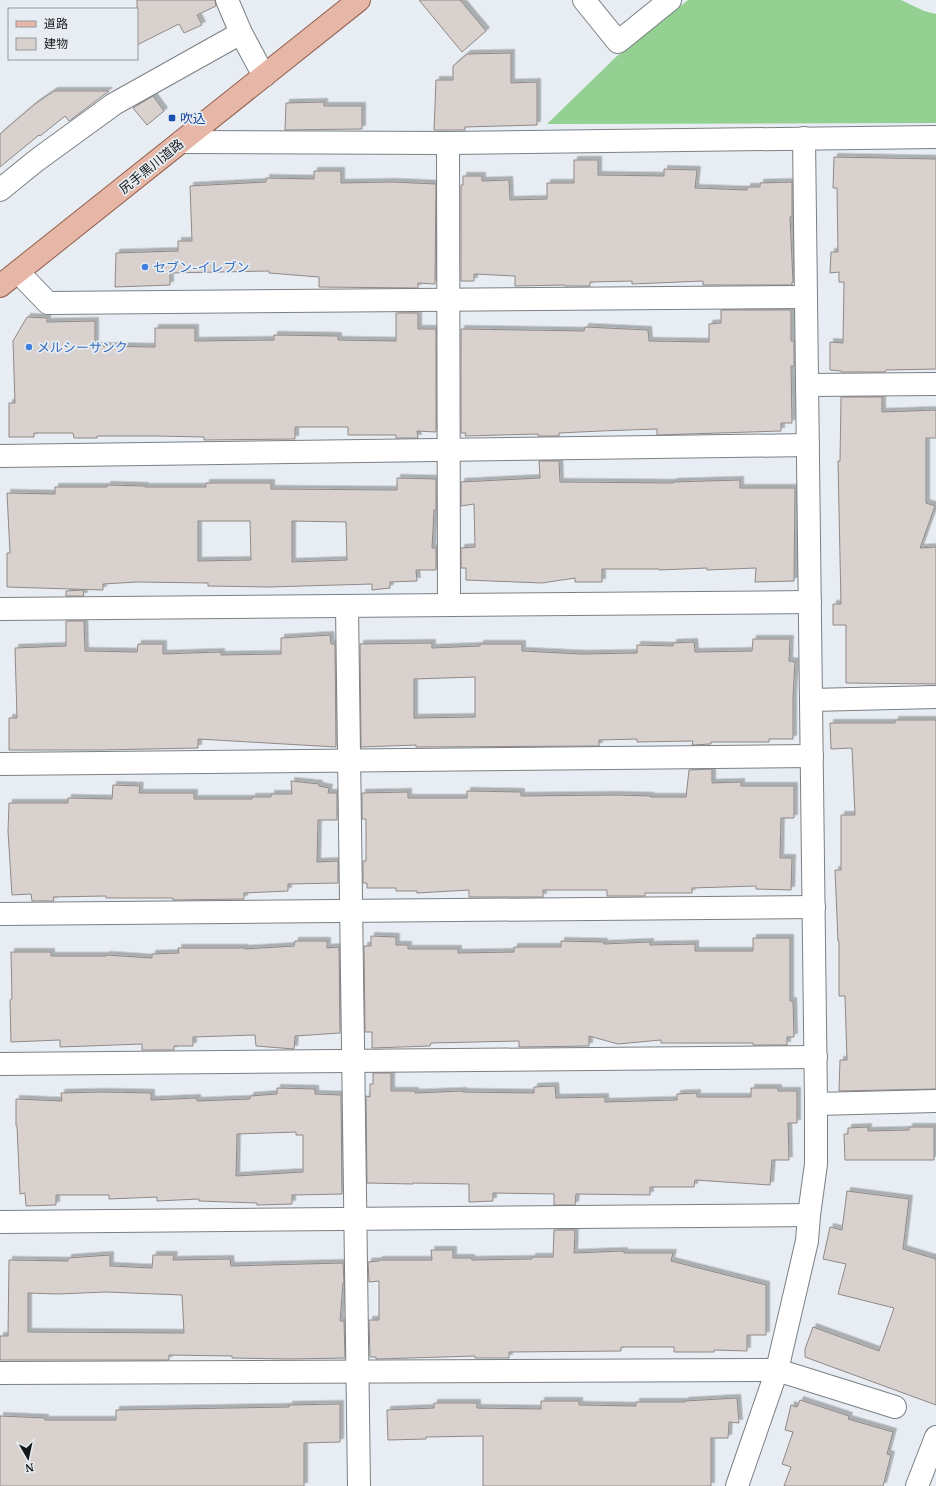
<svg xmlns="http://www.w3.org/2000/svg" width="936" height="1486" viewBox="0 0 936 1486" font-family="'PT Serif','Noto Sans JP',serif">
  <defs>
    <filter id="shadow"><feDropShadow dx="3.5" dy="-3.5" stdDeviation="0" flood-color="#0004"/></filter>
  </defs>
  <rect width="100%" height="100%" fill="#e7edf2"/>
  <path fill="#95d093" d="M688,0H901L924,11L936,14V123L547,124L617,56Z"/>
  <g fill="#d8d1ce" stroke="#908987" fill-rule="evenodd" filter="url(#shadow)">
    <path d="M137,0H215L216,6L197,15L202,25L184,33L179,24L137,45Z"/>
    <path d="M419,0H460L486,31L462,52Z"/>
    <path d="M511,53V83L537,82V125L465,127V130H434L436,80H453V66L467,54Z"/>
    <path d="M54,91H109L69,121L65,116L40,136L39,135L0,167V134L35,104Z"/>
    <path d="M153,96L164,111L147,125L133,108Z"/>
    <path d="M324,102V106H362V129L285,130L286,103Z"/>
    <path d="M834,157L936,159V369L886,370L885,372H841V371L830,370V342L843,343L844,282H839V272L830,273L831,252H838L837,188H833Z"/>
    <path d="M574,160H598V175L664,176V169L697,170L695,188L747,190V187H760V183L792,182V217H790L793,282H792V285H703V281L632,284V281L590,282V286H565V285L515,286V276L474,274V281H461V185H463V176H482V181L509,180L510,200L547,199V183H574Z"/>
    <path d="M314,171H341V183L393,182L436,184L435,284L418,283V288L319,287V277L269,273V271L170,273V285L115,287L116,253L178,251V241H192L190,186L266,182V178L314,179Z"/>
    <path d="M721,310H791V341H794V366H791L792,423H781V431L657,435V429L601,431L559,433V436H538V434L465,436L466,433H461V329L584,331L585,327L648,330L649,341L709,342V324L721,323Z"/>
    <path d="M396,313H418V329H436V432L417,431L418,438H396V435H348V427H295V439L204,440V437L157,436H97V438H74L73,433H34V437H9V403H15L13,341L27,317L47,318V322L95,321V346L155,347V328H195V341L274,340V335L338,336V340L396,341Z"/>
    <path d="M841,397H882V412L936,410V438H926V503L935,506L920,548L936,547V684L846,683V625H833V604H841L838,461H840Z"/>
    <path d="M539,461H559L560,482L673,483V482L740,480V488H795L794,581L755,582L756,568L707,570V568L659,570V569H602V582H575V578L542,583L466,580V568H461V548L475,547L474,504L461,506V482L540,478Z"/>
    <path d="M397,478L436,479V510H434L432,548H436V570H416L417,581L390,582V588L372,590V584L269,587L208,586V583L137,582L103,584V590L7,587V553H10L7,493L55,494V487H107V485L145,486V487H206V483H271V489L397,490ZM198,521H250L251,560L198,561ZM292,521L346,522L347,560L292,562Z"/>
    <path d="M83,590L84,596H66V591Z"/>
    <path d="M66,621H84L85,651L137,652L138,644H163V654L221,652V655L281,654V638L330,635L331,644H335L336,747L198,739V748L99,750H9V718H17L15,648L66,646Z"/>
    <path d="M753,639H790L789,661L795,662L793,697V739H769V742H711V744L692,745L693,741L637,742V739L599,740V746L416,747V745L361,747L360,644L432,643V648L480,646V644H522V651L582,654L637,653V645L673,646V643L694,642L695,652L752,651ZM475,677V717L414,718V679Z"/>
    <path d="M895,720H936V1089L839,1091L840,1060H847L845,996H839V941H838L835,870H841V815H855L852,748L831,749L830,723H895Z"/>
    <path d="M712,769V783L741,782V786H794V818H781L780,858H792L791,890L756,889V886L692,888V893H645V896H607V890H543V897H469V890L417,893V891H396V888H367V883H363V861H366V819H362V793L408,792V798H467V791L521,792V796L616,795L651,796V797H686L689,770Z"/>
    <path d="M291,781L319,784V786L329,788L328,793H337V820H318L317,862L338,861V883L288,884V891L244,893V899L173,900V898H106V896L53,897L54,901H32L31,894L12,895L8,831L9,803H68V798L112,799L113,785L140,786L139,793H194V799H252V797H271V794H292Z"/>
    <path d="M371,936L396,937V945H408V949H458V953L514,952V947H561V941L604,942V944L650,942V945L695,944V951H753V938H790V1001H793L794,1037H787V1045H753V1043H661V1040L618,1044L589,1036V1046L519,1047V1041L431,1043L430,1046L372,1048V1032H365L364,946H371Z"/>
    <path d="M295,941H327V948L339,947L340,1033L295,1036L294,1049L256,1046L255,1035L193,1037V1046H174V1050H142V1044L60,1047V1040L11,1042L10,1000L12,999L11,952H51V956H106V955L152,958V954L179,953L178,948H245V949L294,946Z"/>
    <path d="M373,1073H391V1091H415V1093L463,1091V1092L534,1093V1087L555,1086L556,1098L605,1097V1102L677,1100V1094L697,1093V1097H751V1088H778V1091H797V1123H788L789,1160H772L770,1185L695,1180L694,1187H650V1195L576,1194L575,1205H554V1194L493,1193V1201L469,1202V1184L413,1183V1184L367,1183L366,1096L370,1097V1084H373Z"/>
    <path d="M277,1088L315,1089V1094L341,1095L342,1194L292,1195V1204L257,1205V1203L199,1201V1199L157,1201V1197L109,1199V1195H56V1205L26,1206L25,1193L20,1194L17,1126H16V1099L62,1101L61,1093L102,1092L151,1093V1100L197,1098V1101L250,1099V1096L277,1094ZM296,1132V1135H303V1172L236,1176L237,1134Z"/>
    <path d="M868,1127V1131L909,1130V1127H934V1160H845L844,1134H848V1128Z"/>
    <path d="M847,1191L909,1199L903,1249L936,1259V1405L805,1357V1349L813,1327L879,1351L894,1308L838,1294L846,1264L823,1259L830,1227L842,1230Z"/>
    <path d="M554,1230H575L574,1253L624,1251V1253H673L671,1261L766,1285V1335H747V1351L714,1350V1352H674V1347H621V1351L509,1352V1358H475V1356L376,1359V1357H370L369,1320H379V1281L369,1282L368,1262L379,1261V1260H432L431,1250H453V1258H471L472,1260L532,1259V1257H553Z"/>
    <path d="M110,1255V1266L152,1268L153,1255H174L173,1260L230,1259L231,1266L343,1263L344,1283H343L340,1321H344L345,1358L289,1359L232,1358V1356L169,1355V1360H0V1336H8L9,1260L68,1261V1258ZM106,1292L182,1295L184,1333L28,1332V1293L58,1294Z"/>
    <path d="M737,1398L739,1423L729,1422L728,1438H711V1486H483V1436L426,1437V1439L388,1440L387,1410L434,1408V1403H477V1408L541,1409V1401H579V1405L636,1406V1402H685V1401Z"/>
    <path d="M800,1400L849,1416L848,1419L893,1432L887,1454L891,1455L883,1486H784L791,1467L782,1464L793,1432L785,1430L791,1405L797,1407Z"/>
    <path d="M340,1404V1442L304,1443V1486H0V1416L45,1418V1420H116V1410L289,1407V1405Z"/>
  </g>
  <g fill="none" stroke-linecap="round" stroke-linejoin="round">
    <defs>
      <g id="street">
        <path d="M227,0L241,33L264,76"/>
        <path d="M584,0L618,42L670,0"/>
        <path d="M181,142L448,143L936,137"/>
        <path d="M448,143L449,605"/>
        <path d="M0,190L37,160L114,104L241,33"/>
        <path d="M18,272L48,303L806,297"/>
        <path d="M807,385L936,384"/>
        <path d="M0,456L808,445"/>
        <path d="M347,607L359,1486"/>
        <path d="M0,609L810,602"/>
        <path d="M811,700L936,697"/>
        <path d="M0,764L812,756"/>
        <path d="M0,914L814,907"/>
        <path d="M0,1064L816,1057"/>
        <path d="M816,1104L936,1101"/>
        <path d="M0,1222L809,1215"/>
        <path d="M0,1373L777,1370L895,1407"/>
        <path d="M737,1486L777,1370L807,1241L809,1215L816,1164V1104L804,138"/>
        <path d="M917,1486L936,1437"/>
      </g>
      <path id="primary" d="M0,286L359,0"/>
    </defs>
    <use href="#street" stroke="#7b8084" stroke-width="24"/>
    <use href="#primary" stroke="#93604f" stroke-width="24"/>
    <use href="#street" stroke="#fff" stroke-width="22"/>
    <use href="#primary" stroke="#e6b7a6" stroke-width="22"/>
  </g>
  <rect fill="#1a4fb4" stroke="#e7edf2" stroke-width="1.5" x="168" y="114" width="8" height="8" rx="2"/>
  <g fill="#3f7fe0" stroke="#e7edf2" stroke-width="1.5">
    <circle cx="145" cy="267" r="4"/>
    <circle cx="29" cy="347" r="4"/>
  </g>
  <g text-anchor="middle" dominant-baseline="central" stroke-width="3.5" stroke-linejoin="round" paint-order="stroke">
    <g font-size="13" fill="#164399" stroke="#e7edf2" text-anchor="start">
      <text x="180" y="118">吹込</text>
    </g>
    <g font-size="13" fill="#16191a" stroke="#e7edf2">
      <text transform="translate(151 166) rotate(-39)">尻手黒川道路</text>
    </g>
    <g font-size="13" fill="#366cbe" stroke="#e7edf2" text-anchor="start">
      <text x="153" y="267">セブン-イレブン</text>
      <text x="37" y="347">メルシーサンク</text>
    </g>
  </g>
  <rect x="8" y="8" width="130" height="52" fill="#e7edf2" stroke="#93989c"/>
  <rect x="16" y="21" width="20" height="6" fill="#e6b7a6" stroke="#93989c"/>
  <text x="44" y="28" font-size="12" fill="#16191a">道路</text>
  <rect x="16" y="38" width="20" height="12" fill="#d8d1ce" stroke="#93989c"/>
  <text x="44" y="48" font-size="12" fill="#16191a">建物</text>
  <g transform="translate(28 1458) rotate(171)" stroke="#e7edf2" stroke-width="3" paint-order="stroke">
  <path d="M0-3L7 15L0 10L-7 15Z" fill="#16191a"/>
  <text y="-6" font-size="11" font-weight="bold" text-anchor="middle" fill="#16191a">N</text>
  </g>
</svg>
